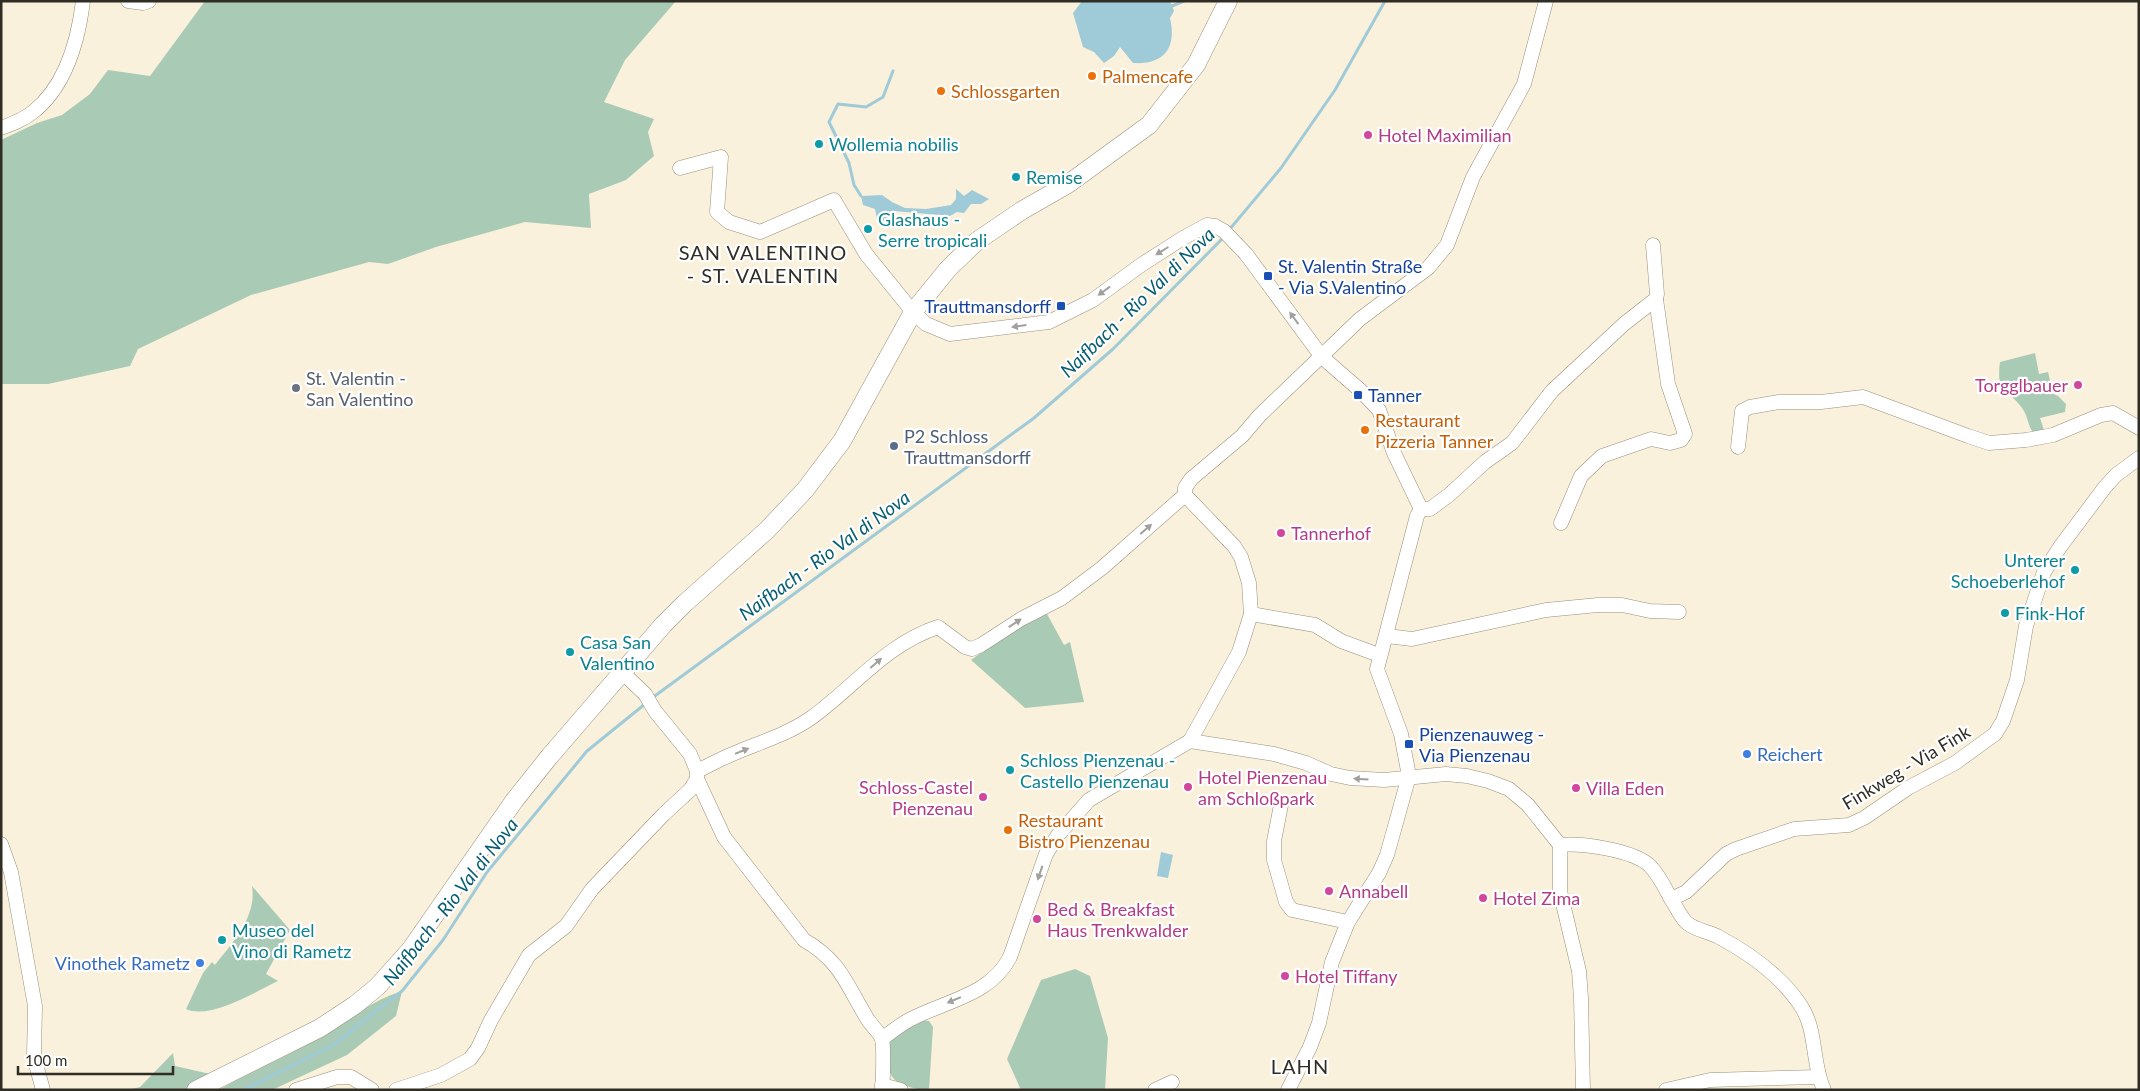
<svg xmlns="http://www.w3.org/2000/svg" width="2140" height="1091" viewBox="0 0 2140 1091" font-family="Lato,sans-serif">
  <rect width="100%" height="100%" fill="#faf1dc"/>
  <g fill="#a9cab5">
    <path d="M205,1H676L625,60L604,102L654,119L648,132L654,156L626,180L589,194L591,228L525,222L436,247L388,264L369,262L251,295L138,349L130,366L48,384H1V140L37,123L62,115L90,94L108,70L150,76Z"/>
    <path d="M2035,353L2039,374L2048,372L2050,380L2047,391L2058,396L2066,404L2065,412L2040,418L2045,433L2036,435C2027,428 2029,417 2022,408C2006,386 1996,394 2000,362Z"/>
    <path d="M1047,614L1064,645L1070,642L1084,702L1025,708L971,660L1030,618Z"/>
    <path d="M252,886L290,930L266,974L278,981C255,992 209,1020 186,1009L203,973L212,962L215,965C233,942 257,917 252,886Z"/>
    <path d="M1075,969L1090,976L1108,1038L1105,1090H1021L1007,1059L1041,980Z"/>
    <path d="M402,991L396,1016L347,1055L272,1090H219C248,1073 279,1060 308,1044C340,1027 367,1002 402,991Z"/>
    <path d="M921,1020L929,1021L933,1027L929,1090C920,1090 906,1087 898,1082C885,1075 883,1045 893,1035C899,1028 913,1024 921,1020Z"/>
    <path d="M173,1053L175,1066L215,1075L184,1090H128L140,1087Z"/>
  </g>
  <g fill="#9fcad8">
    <path d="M1082,1H1170L1174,11L1170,18C1177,48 1164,65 1133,63L1120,47L1114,56L1104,63L1094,52L1083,47L1073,13Z"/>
    <path d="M956,189L964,196L972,190L989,199L981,204H971L964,213L957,212L950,216L894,211L890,222L877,219L875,209L863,205L861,196L882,195L892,202L905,208L926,209L951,205L956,199Z"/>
    <path d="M1161,852L1173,855L1168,878L1157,876Z"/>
  </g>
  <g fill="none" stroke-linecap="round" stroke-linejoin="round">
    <g stroke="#9fcad8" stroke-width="3">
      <path d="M1172,6L1184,1"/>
      <path d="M861,196L854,185L849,163L829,122L838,104L866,107L883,97L893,71"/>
      <path d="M1229,230L1281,168L1335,90L1385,1"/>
      <path d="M652,698L1034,418L1113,349L1224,237"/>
      <path d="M243,1090L333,1045L402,991L443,940L487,872L587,751L645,704"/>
    </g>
    <defs>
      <g id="minor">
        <path d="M128,1L143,3L149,1"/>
        <path d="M1,128C12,124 23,120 33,112C66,86 78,42 83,1"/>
        <path d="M680,168L721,157L717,212L729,222L760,232L834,200L866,254L913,312L926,324L950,334L1049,322L1093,300L1141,265L1183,238L1207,225L1215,226L1224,231L1246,254L1322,357L1361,391L1379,410L1394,453L1421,509"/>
        <path d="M1738,447L1742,411L1750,407L1779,402H1821L1863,397L1968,436L1989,443L2026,440L2053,435L2101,415L2113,413L2139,428"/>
        <path d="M1185,495V488L1191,479L1242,436L1260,415L1360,319L1428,268L1447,245L1473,177L1524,84L1546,1"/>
        <path d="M1185,495L1234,546L1241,557L1249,583L1251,614L1239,652L1190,741"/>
        <path d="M1421,509H1430L1449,495L1485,462L1512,443L1552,391L1624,324L1656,299L1657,294L1653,245"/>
        <path d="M1561,523L1581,476L1602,456L1651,439L1670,443L1681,440L1685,434L1668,384L1656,299"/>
        <path d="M1251,614L1315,625L1341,641L1379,655"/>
        <path d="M1387,636L1412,639L1546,610L1598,605H1622L1650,611L1679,612"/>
        <path d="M623,673L645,694L655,711L690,754L697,771V779L724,837L804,940C841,961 847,986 868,1020C872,1026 880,1033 882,1039C884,1046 883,1082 882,1090"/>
        <path d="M697,771C710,765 722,758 735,753C761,742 788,734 811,718C854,687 886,644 938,627L965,647L972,649L981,645L1021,619L1062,598L1102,568L1185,495"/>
        <path d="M1281,805L1274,841V860L1286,902L1292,910L1348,922"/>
        <path d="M1,844L11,872L35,1006L34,1057L43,1090"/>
        <path d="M1560,845C1582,843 1634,850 1650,866C1659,875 1665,888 1671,899L1686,892L1726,854L1736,849L1794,829L1849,825L1864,818L1908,788L1955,763L1995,734L2003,721L2017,680L2026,626L2044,572L2060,547L2105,487L2116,475L2139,458"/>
        <path d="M1671,899C1676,906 1680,916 1686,922C1694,930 1707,931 1717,936C1747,952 1779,974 1799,1003C1818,1029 1811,1062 1824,1090"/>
        <path d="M882,1039C891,1032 901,1024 911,1019C945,1001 991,995 1010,957L1046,854L1058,835L1089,800L1190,741L1274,754L1306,763L1331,774L1350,778L1384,780L1446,774L1467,776L1488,781L1509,789L1528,805L1560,845V891L1579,971L1581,998L1583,1090"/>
        <path d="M882,1085L901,1090"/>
        <path d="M296,1090L337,1077H351L372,1090"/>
        <path d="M396,1090L441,1075L470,1059L478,1048L491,1020L529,955L566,926L592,889L664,814L690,790L697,779"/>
        <path d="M1155,1090L1172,1082"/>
        <path d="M1288,1090L1310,1047L1319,1023L1332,962L1348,922L1379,873L1387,855L1409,776L1401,734L1377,669L1417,516L1421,509"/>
        <path d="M1666,1090L1710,1080L1818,1077"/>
      </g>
      <path id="major" d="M196,1090L320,1028L355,1005L377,987L411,949L514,801L549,757L663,625L684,604L766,531L805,490L842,441L913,312L948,269L977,241L1021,211L1068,184L1149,125L1196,65L1228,1"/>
    </defs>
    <use href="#minor" stroke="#98907d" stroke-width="15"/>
    <use href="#major" stroke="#98907d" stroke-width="19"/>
    <use href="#minor" stroke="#fff" stroke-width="14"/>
    <use href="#major" stroke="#fff" stroke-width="18"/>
  </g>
  <defs><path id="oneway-solid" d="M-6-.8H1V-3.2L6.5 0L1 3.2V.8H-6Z" transform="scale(1.25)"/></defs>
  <g fill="#a2a09d">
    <use href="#oneway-solid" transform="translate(1162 251) rotate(148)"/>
    <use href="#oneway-solid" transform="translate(1104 291) rotate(144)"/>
    <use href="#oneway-solid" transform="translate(1294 318) rotate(-126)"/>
    <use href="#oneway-solid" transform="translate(1019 326) rotate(172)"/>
    <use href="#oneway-solid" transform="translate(1146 529) rotate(-41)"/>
    <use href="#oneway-solid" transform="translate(1015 623) rotate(-33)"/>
    <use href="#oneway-solid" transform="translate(876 663) rotate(-41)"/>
    <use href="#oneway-solid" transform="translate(742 751) rotate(-22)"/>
    <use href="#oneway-solid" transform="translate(1361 779) rotate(-177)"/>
    <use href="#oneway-solid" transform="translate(1040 873) rotate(109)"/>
    <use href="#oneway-solid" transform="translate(954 1000) rotate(157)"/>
  </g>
  <g fill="#e8710a" stroke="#fff" stroke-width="2">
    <circle cx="1092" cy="76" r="5"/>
    <circle cx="941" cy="91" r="5"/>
    <circle cx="1365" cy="430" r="5"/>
    <circle cx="1008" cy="830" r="5"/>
  </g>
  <g fill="#d1479c" stroke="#fff" stroke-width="2">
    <circle cx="1368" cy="135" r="5"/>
    <circle cx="2078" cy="385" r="5"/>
    <circle cx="1281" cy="533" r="5"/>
    <circle cx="1188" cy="787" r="5"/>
    <circle cx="1576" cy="788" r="5"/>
    <circle cx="983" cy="797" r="5"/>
    <circle cx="1329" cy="891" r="5"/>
    <circle cx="1483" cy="898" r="5"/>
    <circle cx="1037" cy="919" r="5"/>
    <circle cx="1285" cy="976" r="5"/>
  </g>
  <g fill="#0f9aa8" stroke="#fff" stroke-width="2">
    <circle cx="819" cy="144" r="5"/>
    <circle cx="1016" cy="177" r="5"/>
    <circle cx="868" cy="229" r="5"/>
    <circle cx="2075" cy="570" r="5"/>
    <circle cx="2005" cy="613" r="5"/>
    <circle cx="570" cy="652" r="5"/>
    <circle cx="1010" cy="770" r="5"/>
    <circle cx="222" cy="940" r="5"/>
  </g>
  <g fill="#1a4fb4" stroke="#fff" stroke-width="2">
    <rect x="1263" y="271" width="10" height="10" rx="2.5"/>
    <rect x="1056" y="301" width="10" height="10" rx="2.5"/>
    <rect x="1353" y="390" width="10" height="10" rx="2.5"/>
    <rect x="1404" y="739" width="10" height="10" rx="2.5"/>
  </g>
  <circle fill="#6b7280" stroke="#fff" stroke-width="2" cx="296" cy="388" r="5"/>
  <circle fill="#5c6f8a" stroke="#fff" stroke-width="2" cx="894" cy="446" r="5"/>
  <g fill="#3f7fe0" stroke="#fff" stroke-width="2">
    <circle cx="1747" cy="754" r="5"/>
    <circle cx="200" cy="963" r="5"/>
  </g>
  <g text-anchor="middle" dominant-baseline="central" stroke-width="4.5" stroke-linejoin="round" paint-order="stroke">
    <g font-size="18" fill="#c56008" stroke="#fff" text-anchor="start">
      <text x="1102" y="76">Palmencafe</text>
      <text x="951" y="91">Schlossgarten</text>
      <text x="1375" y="420">Restaurant<tspan x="1375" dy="21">Pizzeria Tanner</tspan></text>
      <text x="1018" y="820">Restaurant<tspan x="1018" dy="21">Bistro Pienzenau</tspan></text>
    </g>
    <g font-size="18" fill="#b23c85" stroke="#fff" text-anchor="start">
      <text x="1378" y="135">Hotel Maximilian</text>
      <text x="2068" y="385" text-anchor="end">Torgglbauer</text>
      <text x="1291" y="533">Tannerhof</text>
      <text x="1198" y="777">Hotel Pienzenau<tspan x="1198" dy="21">am Schloßpark</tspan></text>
      <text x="973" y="787" text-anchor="end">Schloss-Castel<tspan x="973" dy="21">Pienzenau</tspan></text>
      <text x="1586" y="788">Villa Eden</text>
      <text x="1339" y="891">Annabell</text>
      <text x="1493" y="898">Hotel Zima</text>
      <text x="1047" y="909">Bed &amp; Breakfast<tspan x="1047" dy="21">Haus Trenkwalder</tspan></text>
      <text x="1295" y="976">Hotel Tiffany</text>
    </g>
    <g font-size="18" fill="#0d838f" stroke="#fff" text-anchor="start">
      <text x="829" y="144">Wollemia nobilis</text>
      <text x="1026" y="177">Remise</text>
      <text x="878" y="219">Glashaus -<tspan x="878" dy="21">Serre tropicali</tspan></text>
      <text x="2065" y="560" text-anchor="end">Unterer<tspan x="2065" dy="21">Schoeberlehof</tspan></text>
      <text x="2015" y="613">Fink-Hof</text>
      <text x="580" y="642">Casa San<tspan x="580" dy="21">Valentino</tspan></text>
      <text x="1020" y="760">Schloss Pienzenau -<tspan x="1020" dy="21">Castello Pienzenau</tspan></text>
      <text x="232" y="930">Museo del<tspan x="232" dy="21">Vino di Rametz</tspan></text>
    </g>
    <g font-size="18" fill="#164399" stroke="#fff" text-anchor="start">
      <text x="1278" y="266">St. Valentin Straße<tspan x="1278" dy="21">- Via S.Valentino</tspan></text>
      <text x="1051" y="306" text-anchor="end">Trauttmansdorff</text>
      <text x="1368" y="395">Tanner</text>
      <text x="1419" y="734">Pienzenauweg -<tspan x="1419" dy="21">Via Pienzenau</tspan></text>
    </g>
    <g font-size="18" fill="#5b616d" stroke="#fff" text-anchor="start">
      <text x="306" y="378">St. Valentin -<tspan x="306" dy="21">San Valentino</tspan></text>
    </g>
    <g font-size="18" fill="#4e5e75" stroke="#fff" text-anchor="start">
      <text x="904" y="436">P2 Schloss<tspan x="904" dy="21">Trauttmansdorff</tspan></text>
    </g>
    <g font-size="18" fill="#366cbe" stroke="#fff" text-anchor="start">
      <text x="1757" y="754">Reichert</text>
      <text x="190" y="963" text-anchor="end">Vinothek Rametz</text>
    </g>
    <g font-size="18" fill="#302d25" stroke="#fff">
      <text transform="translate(1906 767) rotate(-31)">Finkweg - Via Fink</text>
    </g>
    <g font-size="19" font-style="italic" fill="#075e73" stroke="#fff">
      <text transform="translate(1137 302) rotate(-44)">Naifbach - Rio Val di Nova</text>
      <text transform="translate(824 555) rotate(-36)">Naifbach - Rio Val di Nova</text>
      <text transform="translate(450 901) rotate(-52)">Naifbach - Rio Val di Nova</text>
    </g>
    <g font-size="20" letter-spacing="1" fill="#302d25" stroke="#fff">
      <text x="763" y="252">SAN VALENTINO<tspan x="763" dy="23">- ST. VALENTIN</tspan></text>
      <text x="1300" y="1066">LAHN</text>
    </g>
  </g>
  <rect width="2140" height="1091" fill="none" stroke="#302d25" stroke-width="5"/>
  <path d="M18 1066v8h155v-8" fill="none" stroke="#302d25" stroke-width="2.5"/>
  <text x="25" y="1066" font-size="15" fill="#302d25" stroke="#ffffff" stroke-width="4" paint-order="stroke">100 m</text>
</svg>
